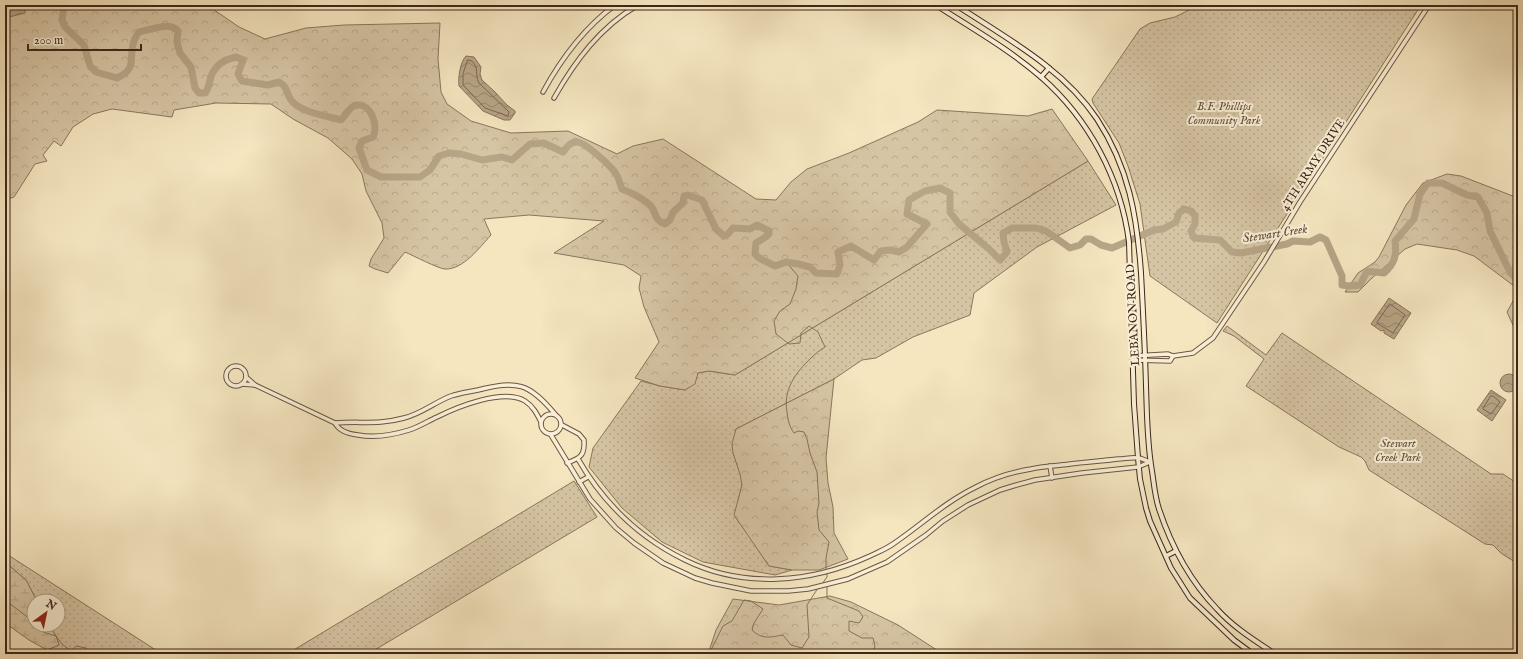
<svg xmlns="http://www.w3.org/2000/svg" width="1523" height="659" viewBox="0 0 1523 659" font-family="'IM FELL English',serif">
  <defs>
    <pattern id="green-dots" width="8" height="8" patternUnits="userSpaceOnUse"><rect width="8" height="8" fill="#d6c5a4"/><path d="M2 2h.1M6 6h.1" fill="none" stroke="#b9a98d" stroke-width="1.8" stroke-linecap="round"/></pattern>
    <pattern id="forest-crowns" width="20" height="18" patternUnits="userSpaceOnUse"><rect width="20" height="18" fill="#d6c5a4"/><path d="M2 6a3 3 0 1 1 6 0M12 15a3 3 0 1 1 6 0" fill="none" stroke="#b9a98d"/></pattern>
    <pattern id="wetland-marsh" width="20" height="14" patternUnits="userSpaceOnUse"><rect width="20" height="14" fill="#d6c5a4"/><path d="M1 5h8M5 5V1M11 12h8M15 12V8" fill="none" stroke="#b9a98d"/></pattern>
    <pattern id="water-waves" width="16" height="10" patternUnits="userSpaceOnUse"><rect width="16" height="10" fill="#b7a587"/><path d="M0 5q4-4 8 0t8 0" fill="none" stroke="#96866e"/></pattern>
  </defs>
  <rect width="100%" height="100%" fill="#f5e6c0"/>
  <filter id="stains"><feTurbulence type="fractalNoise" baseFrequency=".005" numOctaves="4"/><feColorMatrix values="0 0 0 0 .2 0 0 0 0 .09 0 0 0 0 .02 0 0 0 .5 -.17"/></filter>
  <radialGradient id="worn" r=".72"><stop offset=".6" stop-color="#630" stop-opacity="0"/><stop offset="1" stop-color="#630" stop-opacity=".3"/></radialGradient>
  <g fill="url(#green-dots)" stroke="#8a765e">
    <path d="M1187,5H1421L1217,323L1150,276L1140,204L1128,166L1119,143L1093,103L1092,99L1140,29L1150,23L1175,17L1189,10Z"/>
    <path d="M1088,161L1116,205L1037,247L974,293L970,315L913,337L876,358L862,360L834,379L736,429L733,453L741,474L742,485L735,515L769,566L792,570L775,575L703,562L662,542L622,508L589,467L593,448L641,381L660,386L685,390L698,373L709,371L735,375Z"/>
    <path d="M1227,326L1266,355L1282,333L1491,474H1503L1518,484V564L1501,553L1493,545L1485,544L1369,470L1365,461L1361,457L1339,447L1246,386L1264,359L1234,336L1223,331Z"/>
    <path d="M574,481L597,517L368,654H287Z"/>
    <path d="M5,553L162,654H50L47,650L59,645L56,636L49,625H58V601H37L26,580L5,562Z"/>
  </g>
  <g fill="url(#forest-crowns)" stroke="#8a765e">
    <path d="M5,5H207L239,27L265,39L306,28L344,25L440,23L438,59L441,92L447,104L471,121L511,133L568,131L617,154L633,146L663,139L756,199L776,200L791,182L807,169L849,153L918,122L937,110L1028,116L1052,109L1088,161L735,375L709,371L698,373L695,384L685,390L660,386L635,378L659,342L644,307L639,288L641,276L624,265L554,253L604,221L529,215L484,219L491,235C480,247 463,270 445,269C439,269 412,255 405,252L388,273L375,269L369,266L371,259L384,238L382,223L366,191L362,174L352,159L328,138L293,119L271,104L216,103L174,110L172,117L112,109L93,114L73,127L61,146L54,141L43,155L47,161L35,164L14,197L5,200Z"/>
    <path d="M1447,174L1461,176L1518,198V289L1474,256L1457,250L1417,244L1405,249L1371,279L1358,292H1345L1358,273L1375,262L1379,257L1406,205L1423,183Z"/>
    <path d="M1518,292V336L1507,312Z"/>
    <path d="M834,379L826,458L828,483L833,507L834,533L848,559L819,570H792L769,566L734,515L742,485L740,474L733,453L732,444L736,429Z"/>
    <path d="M830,596L851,602L898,625L943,654H708L716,630L733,599L779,605Z"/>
  </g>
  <path fill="url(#wetland-marsh)" stroke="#8a765e" d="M5,562L26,580L37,601H34V625H49L56,636L59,645L47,650L29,640L5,623Z"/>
  <g fill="url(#water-waves)" stroke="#87725b">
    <path d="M5,5H22L25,8V13L5,18Z"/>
    <path d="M466,56L474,57L481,67L480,74L482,80L495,92L507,105L515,111V113L510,120H504L483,111L459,86C458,78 460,62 466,56Z"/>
    <path d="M1389,298L1411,313L1394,339L1384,333V330L1381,331L1371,324Z"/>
    <circle cx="1509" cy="383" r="9"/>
    <path d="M1491,390L1506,400L1492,421L1477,410Z"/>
  </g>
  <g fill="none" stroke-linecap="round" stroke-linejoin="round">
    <g stroke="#7b6650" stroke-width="1">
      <path d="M468,60L472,61C480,70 474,73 479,83L509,112L508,116L485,108L463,85V74Z"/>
      <path d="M1390,304L1405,315L1393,333L1377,323Z"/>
      <path d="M1491,396H1493L1500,402L1491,414L1483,409Z"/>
    </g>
    <g stroke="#87725b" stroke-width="1">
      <path d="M786,262L798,276L796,289L790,304L780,311L774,321L776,334L789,344L800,343L801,333L809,326L818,332L825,347C820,350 815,354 811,358C795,373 783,390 787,412C788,420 789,426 794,433L798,431L804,432L807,439L810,453L817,472L819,503L817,512L819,530L829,542L826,558V570"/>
      <path d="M822,584L827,577V573"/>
      <path d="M827,586V598L859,611L863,617L859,623L849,621V631L862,638H873L875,646L873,654"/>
      <path d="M5,600L34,622"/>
      <path d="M37,625L43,632L56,636L62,644L71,651L76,646L86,648L88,654"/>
      <path d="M712,654L711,650L723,626L732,621L744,600L751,601L763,609L754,623L752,630C762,640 771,637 783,635L791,645L802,648L809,637L807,605L818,588"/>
      <path d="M856,654L858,652L862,654"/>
    </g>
    <path stroke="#b7a587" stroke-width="7" d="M64,5L62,20L65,27L84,45L90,66L96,72L117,78C138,69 128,58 134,41C135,38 137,35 139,32C151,30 169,21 178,31L177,42L180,53L191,67L195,88L199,93H205C210,87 209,79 213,72C218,63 227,59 236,57L243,60L238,74L242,81L268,85L279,82C288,87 286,93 291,100C299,112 327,116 341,120C345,116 349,108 354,106C371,100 379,127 373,137L362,141L359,148L367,170L381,177H420L430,170L439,156L449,153L461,154L482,160L502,157L512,160L530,144L544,143L563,152C567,147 570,142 577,142C585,142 612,167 616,174C619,178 620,184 622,189C632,193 642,198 650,205C657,212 653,220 665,224L670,220L673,212L683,203L684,196L688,195L702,200L716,229L724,236L728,234L733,228L750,229L757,225L769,231V234L764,238L756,243L755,254L759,258L775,266L786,262L798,264L810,267L816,273L837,274L840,265L838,252L851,246L874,260L881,251L890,250L899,252L907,247L927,224L907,214L909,200L925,191L940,188L950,193V212L959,224L989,249L1000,260L1007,252L1004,242L1003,233L1012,228H1036L1046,231L1070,248L1080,245L1086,239H1091L1101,245L1112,248L1154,230L1163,229L1176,222L1179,213L1184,209L1191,211L1195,216V224L1191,231L1194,238L1220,240L1232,252L1241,253L1287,244L1293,241L1310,242L1320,237L1326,240L1342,276V285L1349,286L1360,285L1367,271L1384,273C1395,264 1397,254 1395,241L1414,219L1420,194L1428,183H1442L1467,195L1478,197L1487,213L1490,231L1509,270L1516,279H1518"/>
    <defs>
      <g id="tertiary">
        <path d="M543,92C561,59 584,28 615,5"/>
        <path d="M554,98C575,61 600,27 638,5"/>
        <path d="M1133,356L1168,354L1173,356L1193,353L1213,338L1264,262L1300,202L1429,5"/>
        <path d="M1133,360L1170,361L1173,356"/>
        <circle cx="236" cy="376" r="10"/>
        <path d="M246,377L255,385L335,423C339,431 349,434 358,435C375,438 393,435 409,430C419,427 428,421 437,417C457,407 503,388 525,401C533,406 537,414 541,422"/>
        <path d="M242,384L255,385"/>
        <circle cx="551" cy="424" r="10"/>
        <path d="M335,423C359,421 379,425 404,418C421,414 435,402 451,396C460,393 469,392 478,390C517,380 529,383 555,414"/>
        <path d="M562,425L579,434L584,440C585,455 581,458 567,463"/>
        <path d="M551,435L590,499L616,528L634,543L663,563L695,578L712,583L751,591H788L808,589L848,579L887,562L926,535L943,521L968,505L1000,490L1013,486L1035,480L1082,473L1138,467L1150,462"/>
        <path d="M578,459C604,504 638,537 685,560C744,589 811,583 870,556C878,552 886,549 893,544C921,525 945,502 976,487C993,478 1012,472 1031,469C1044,466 1057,466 1070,464C1086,462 1102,461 1118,459C1124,459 1132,457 1138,458C1142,458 1146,461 1150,462"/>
        <path d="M1050,466L1052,478"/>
        <path d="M579,482L588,477"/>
      </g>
      <g id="secondary">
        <path d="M936,5C971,28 1009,49 1041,77C1089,119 1121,179 1129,242L1134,404L1138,458L1140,479L1146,508L1150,521L1171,568L1190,598L1234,640L1253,654"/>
        <path d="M956,5C1006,38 1063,68 1097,119C1129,168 1137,216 1141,273C1143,311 1145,348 1146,386C1147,414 1147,443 1152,471C1154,484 1155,497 1159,509C1171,545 1190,581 1217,609C1233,627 1254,640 1275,654"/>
        <path d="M1041,77L1049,68"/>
        <path d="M1166,556L1176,551"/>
      </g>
    </defs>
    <use href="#tertiary" stroke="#6c5643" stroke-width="5.5"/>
    <use href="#secondary" stroke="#3f2619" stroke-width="6"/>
    <use href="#tertiary" stroke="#f8efd6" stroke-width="3.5"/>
    <use href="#secondary" stroke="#f8efd6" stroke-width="4"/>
  </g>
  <g text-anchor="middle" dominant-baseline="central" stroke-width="4" stroke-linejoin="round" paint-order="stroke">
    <g font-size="12" font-style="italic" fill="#654e3c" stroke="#f8efd6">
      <text x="1224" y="106">B.F. Phillips<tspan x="1224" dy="14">Community Park</tspan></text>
      <text x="1398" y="443">Stewart<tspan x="1398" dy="14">Creek Park</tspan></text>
    </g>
    <g font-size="12" fill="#3f2619" stroke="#f8efd6">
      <text transform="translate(1313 165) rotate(-57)">4TH ARMY DRIVE</text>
      <text transform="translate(1133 315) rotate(-93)">LEBANON ROAD</text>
    </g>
    <g font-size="13" font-style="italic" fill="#634c3a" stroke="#f8efd6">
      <text transform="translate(1275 234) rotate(-9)">Stewart Creek</text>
    </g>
  </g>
  <rect width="1523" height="659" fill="none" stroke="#f5e6c0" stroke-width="20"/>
  <rect x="6" y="6" width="1511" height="647" fill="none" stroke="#3f2619" stroke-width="2"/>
  <rect x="10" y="10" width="1503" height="639" fill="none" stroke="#3f2619"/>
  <g transform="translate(46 613) rotate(33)"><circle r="19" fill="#f8efd6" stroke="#ae9f8a"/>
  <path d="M0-3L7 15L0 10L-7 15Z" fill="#8f2418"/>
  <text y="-6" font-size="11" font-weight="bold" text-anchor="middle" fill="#3f2619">N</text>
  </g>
  <path d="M28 44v6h113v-6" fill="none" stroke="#3f2619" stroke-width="2"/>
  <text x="34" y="44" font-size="12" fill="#3f2619" stroke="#f8efd6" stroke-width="3" paint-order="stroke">200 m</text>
  <rect width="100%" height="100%" filter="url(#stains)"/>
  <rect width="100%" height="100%" fill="url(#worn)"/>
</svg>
